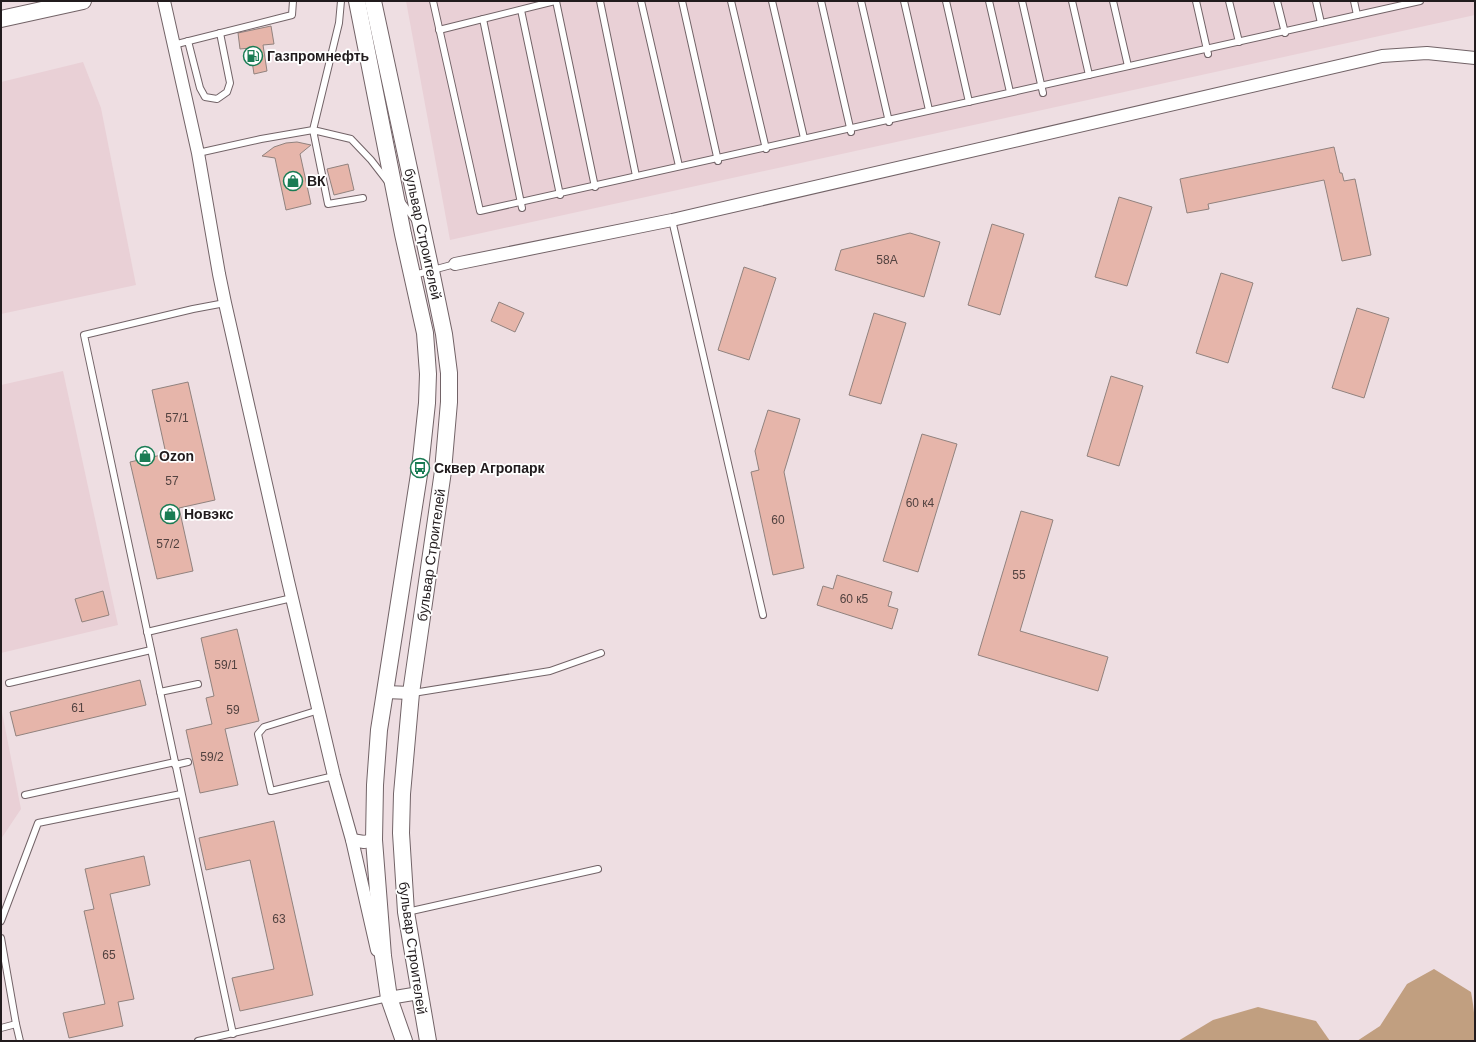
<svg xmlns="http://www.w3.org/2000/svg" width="1476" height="1042" viewBox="0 0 1476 1042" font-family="Arial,sans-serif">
  <rect width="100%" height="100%" fill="#eedee2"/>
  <g fill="#e9d0d6">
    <path d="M406,1H1475V15L450,240Z"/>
    <path d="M83,62L101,108L136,285L1,314V82Z"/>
    <path d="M63,371L118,625L1,653V385Z"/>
    <path d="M1,707L21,809L1,839Z"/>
  </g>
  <g fill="#c19f80">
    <path d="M1434,969L1471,992C1474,1008 1476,1025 1474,1041H1357L1380,1026L1407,984Z"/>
    <path d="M1258,1007L1316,1021L1330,1041H1178L1213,1020Z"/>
  </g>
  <g fill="#e6b5aa" stroke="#91827e">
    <path d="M271,26L274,44L263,45L267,71L254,74L250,48L240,49L238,33Z"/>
    <path d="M297,142L311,145L300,154L311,204L286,210L275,158L262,156L274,147L286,143Z"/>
    <path d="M1334,147L1340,173H1342L1344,181L1355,179L1371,255L1342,261L1324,180L1208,204L1209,209L1187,213L1180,179Z"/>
    <path d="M348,164L354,190L334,195L327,169Z"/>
    <path d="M1119,197L1152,207L1127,286L1095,277Z"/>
    <path d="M992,224L1024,234L1000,315L968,305Z"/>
    <path d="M910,233L940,242L924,297L835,270L841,250Z"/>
    <path d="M744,267L776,278L749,360L718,350Z"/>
    <path d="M1221,273L1253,283L1228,363L1196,353Z"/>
    <path d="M499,302L524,313L515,332L491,321Z"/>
    <path d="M1357,308L1389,318L1364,398L1332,388Z"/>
    <path d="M874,313L906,323L881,404L849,395Z"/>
    <path d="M1111,376L1143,386L1119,466L1087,456Z"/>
    <path d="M188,382L215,500L179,508L193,571L157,579L130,462L166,454L152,390Z"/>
    <path d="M768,410L800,419L784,472L804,568L773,575L751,472L759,470L755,451Z"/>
    <path d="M922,434L957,444L918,572L883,561Z"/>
    <path d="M1021,511L1053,520L1020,631L1108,657L1098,691L978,655Z"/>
    <path d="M837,575L892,592L888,606L898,609L892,629L817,605L823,586L833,589Z"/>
    <path d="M103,591L109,615L82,622L75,599Z"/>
    <path d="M237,629L259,721L225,729L238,785L200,793L186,730L212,724L206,698L214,696L201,638Z"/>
    <path d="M140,680L146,705L16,736L10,712Z"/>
    <path d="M274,821L313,995L240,1011L232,978L274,969L250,860L206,870L199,838Z"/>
    <path d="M144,856L150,885L110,894L134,999L118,1002L123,1026L69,1038L63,1013L105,1004L84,911L94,909L85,869Z"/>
  </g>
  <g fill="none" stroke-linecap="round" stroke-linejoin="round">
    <defs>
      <g id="service">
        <path d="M433,1L480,211L1420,1"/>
        <path d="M556,1L595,187"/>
        <path d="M600,1L636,176"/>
        <path d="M641,1L679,166"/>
        <path d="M682,1L718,161"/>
        <path d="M731,1L766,149"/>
        <path d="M772,1L804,138"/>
        <path d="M821,1L851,132"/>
        <path d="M861,1L889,122"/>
        <path d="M904,1L929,110"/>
        <path d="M946,1L969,102"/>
        <path d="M989,1L1010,92"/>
        <path d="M1022,1L1043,93"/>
        <path d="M1072,1L1089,75"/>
        <path d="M1113,1L1128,66"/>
        <path d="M1196,1L1208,54"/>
        <path d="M1229,1L1239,42"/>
        <path d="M1277,1L1285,33"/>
        <path d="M1316,1L1321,23"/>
        <path d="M1354,1L1357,15"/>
        <path d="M521,10L560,195"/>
        <path d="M483,19L522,208"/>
        <path d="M439,30L555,1"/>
        <path d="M188,41L200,88L205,97L217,99L227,92L230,83L220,33"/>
        <path d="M173,45L292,15L293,1"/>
        <path d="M198,153L261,139L313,130L339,23L341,1"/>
        <path d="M363,198L328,204L313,130L351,139L371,160L388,182"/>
        <path d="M401,201L415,220"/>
        <path d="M672,220L763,615"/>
        <path d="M414,275L455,264"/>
        <path d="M225,303L193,309L84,335L233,1034"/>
        <path d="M147,632L292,598"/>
        <path d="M9,683L151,650"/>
        <path d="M160,692L198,684"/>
        <path d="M413,693L550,671L601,653"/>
        <path d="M319,710L264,727L258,734L271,791L334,776"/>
        <path d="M175,765L188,762"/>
        <path d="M25,795L175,762"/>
        <path d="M407,912L598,869"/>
        <path d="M1,921L38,823L181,794"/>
        <path d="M1,938L16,1024L1,1028"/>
        <path d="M16,1024L20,1041"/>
        <path d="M198,1041L388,998"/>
      </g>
      <g id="minor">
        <path d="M164,1L198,153L219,274L225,303L288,581L334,776L352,840L377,950"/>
        <path d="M455,264L672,220L1382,56L1427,53L1475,58"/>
        <path d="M385,692L411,693"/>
        <path d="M352,840L364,842L374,840"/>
        <path d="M387,991L389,998L419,993"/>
      </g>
      <g id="secondary">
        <path d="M357,1L403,234L425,333L428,374L427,403L420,468L385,692L379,730L375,785L374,840L383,956L389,998L404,1041"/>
        <path d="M373,1L431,271L444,334L449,373V402L443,471L411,693L402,794L401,833L406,912L428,1041"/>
        <path d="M1,19L83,1"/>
      </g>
    </defs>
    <use href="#service" stroke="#726367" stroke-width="8"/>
    <use href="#minor" stroke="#726367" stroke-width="14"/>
    <use href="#secondary" stroke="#726367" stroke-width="18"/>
    <use href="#service" stroke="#fff" stroke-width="6"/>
    <use href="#minor" stroke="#fff" stroke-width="12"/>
    <use href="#secondary" stroke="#fff" stroke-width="16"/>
  </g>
  <defs>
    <symbol id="fuel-ring" viewBox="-11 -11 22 22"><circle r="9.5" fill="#fff" stroke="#1a7c54" stroke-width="1.5"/><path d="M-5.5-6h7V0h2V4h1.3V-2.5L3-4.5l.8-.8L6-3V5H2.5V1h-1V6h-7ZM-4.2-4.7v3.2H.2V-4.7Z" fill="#1a7c54"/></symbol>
    <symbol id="shop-ring" viewBox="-11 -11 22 22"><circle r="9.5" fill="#fff" stroke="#1a7c54" stroke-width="1.5"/><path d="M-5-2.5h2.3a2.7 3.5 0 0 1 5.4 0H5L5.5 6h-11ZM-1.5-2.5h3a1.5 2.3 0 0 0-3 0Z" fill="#1a7c54"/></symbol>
    <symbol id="bus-ring" viewBox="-11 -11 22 22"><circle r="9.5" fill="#fff" stroke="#1a7c54" stroke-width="1.5"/><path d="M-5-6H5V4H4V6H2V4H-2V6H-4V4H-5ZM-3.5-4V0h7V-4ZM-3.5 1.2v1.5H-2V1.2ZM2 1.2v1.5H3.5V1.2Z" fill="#1a7c54"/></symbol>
  </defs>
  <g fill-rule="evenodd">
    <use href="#fuel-ring" x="242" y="45" width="22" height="22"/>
    <use href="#shop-ring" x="282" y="170" width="22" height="22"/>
    <use href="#shop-ring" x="134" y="445" width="22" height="22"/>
    <use href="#bus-ring" x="409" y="457" width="22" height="22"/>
    <use href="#shop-ring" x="159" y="503" width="22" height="22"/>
  </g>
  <g text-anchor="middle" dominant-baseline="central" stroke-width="3.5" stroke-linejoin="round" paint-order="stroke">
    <g font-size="12" fill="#524240">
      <text x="887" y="260">58А</text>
      <text x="177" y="418">57/1</text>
      <text x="172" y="481">57</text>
      <text x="920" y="503">60 к4</text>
      <text x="778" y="520">60</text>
      <text x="168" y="544">57/2</text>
      <text x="1019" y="575">55</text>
      <text x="854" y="599">60 к5</text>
      <text x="226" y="665">59/1</text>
      <text x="78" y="708">61</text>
      <text x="233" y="710">59</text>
      <text x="212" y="757">59/2</text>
      <text x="279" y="919">63</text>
      <text x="109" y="955">65</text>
    </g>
    <g font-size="14" font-weight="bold" fill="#211b1d" stroke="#fff" text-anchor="start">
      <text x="267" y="56">Газпромнефть</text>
      <text x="307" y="181">ВК</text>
      <text x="159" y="456">Ozon</text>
      <text x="434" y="468">Сквер Агропарк</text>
      <text x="184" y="514">Новэкс</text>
    </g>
    <g font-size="14" fill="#211b1d" stroke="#fff">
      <text transform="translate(423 234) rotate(78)">бульвар Строителей</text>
      <text transform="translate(431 555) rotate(-82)">бульвар Строителей</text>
      <text transform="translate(413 948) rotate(82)">бульвар Строителей</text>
    </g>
  </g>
  <rect width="1476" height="1042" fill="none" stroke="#211b1d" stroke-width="4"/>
</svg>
